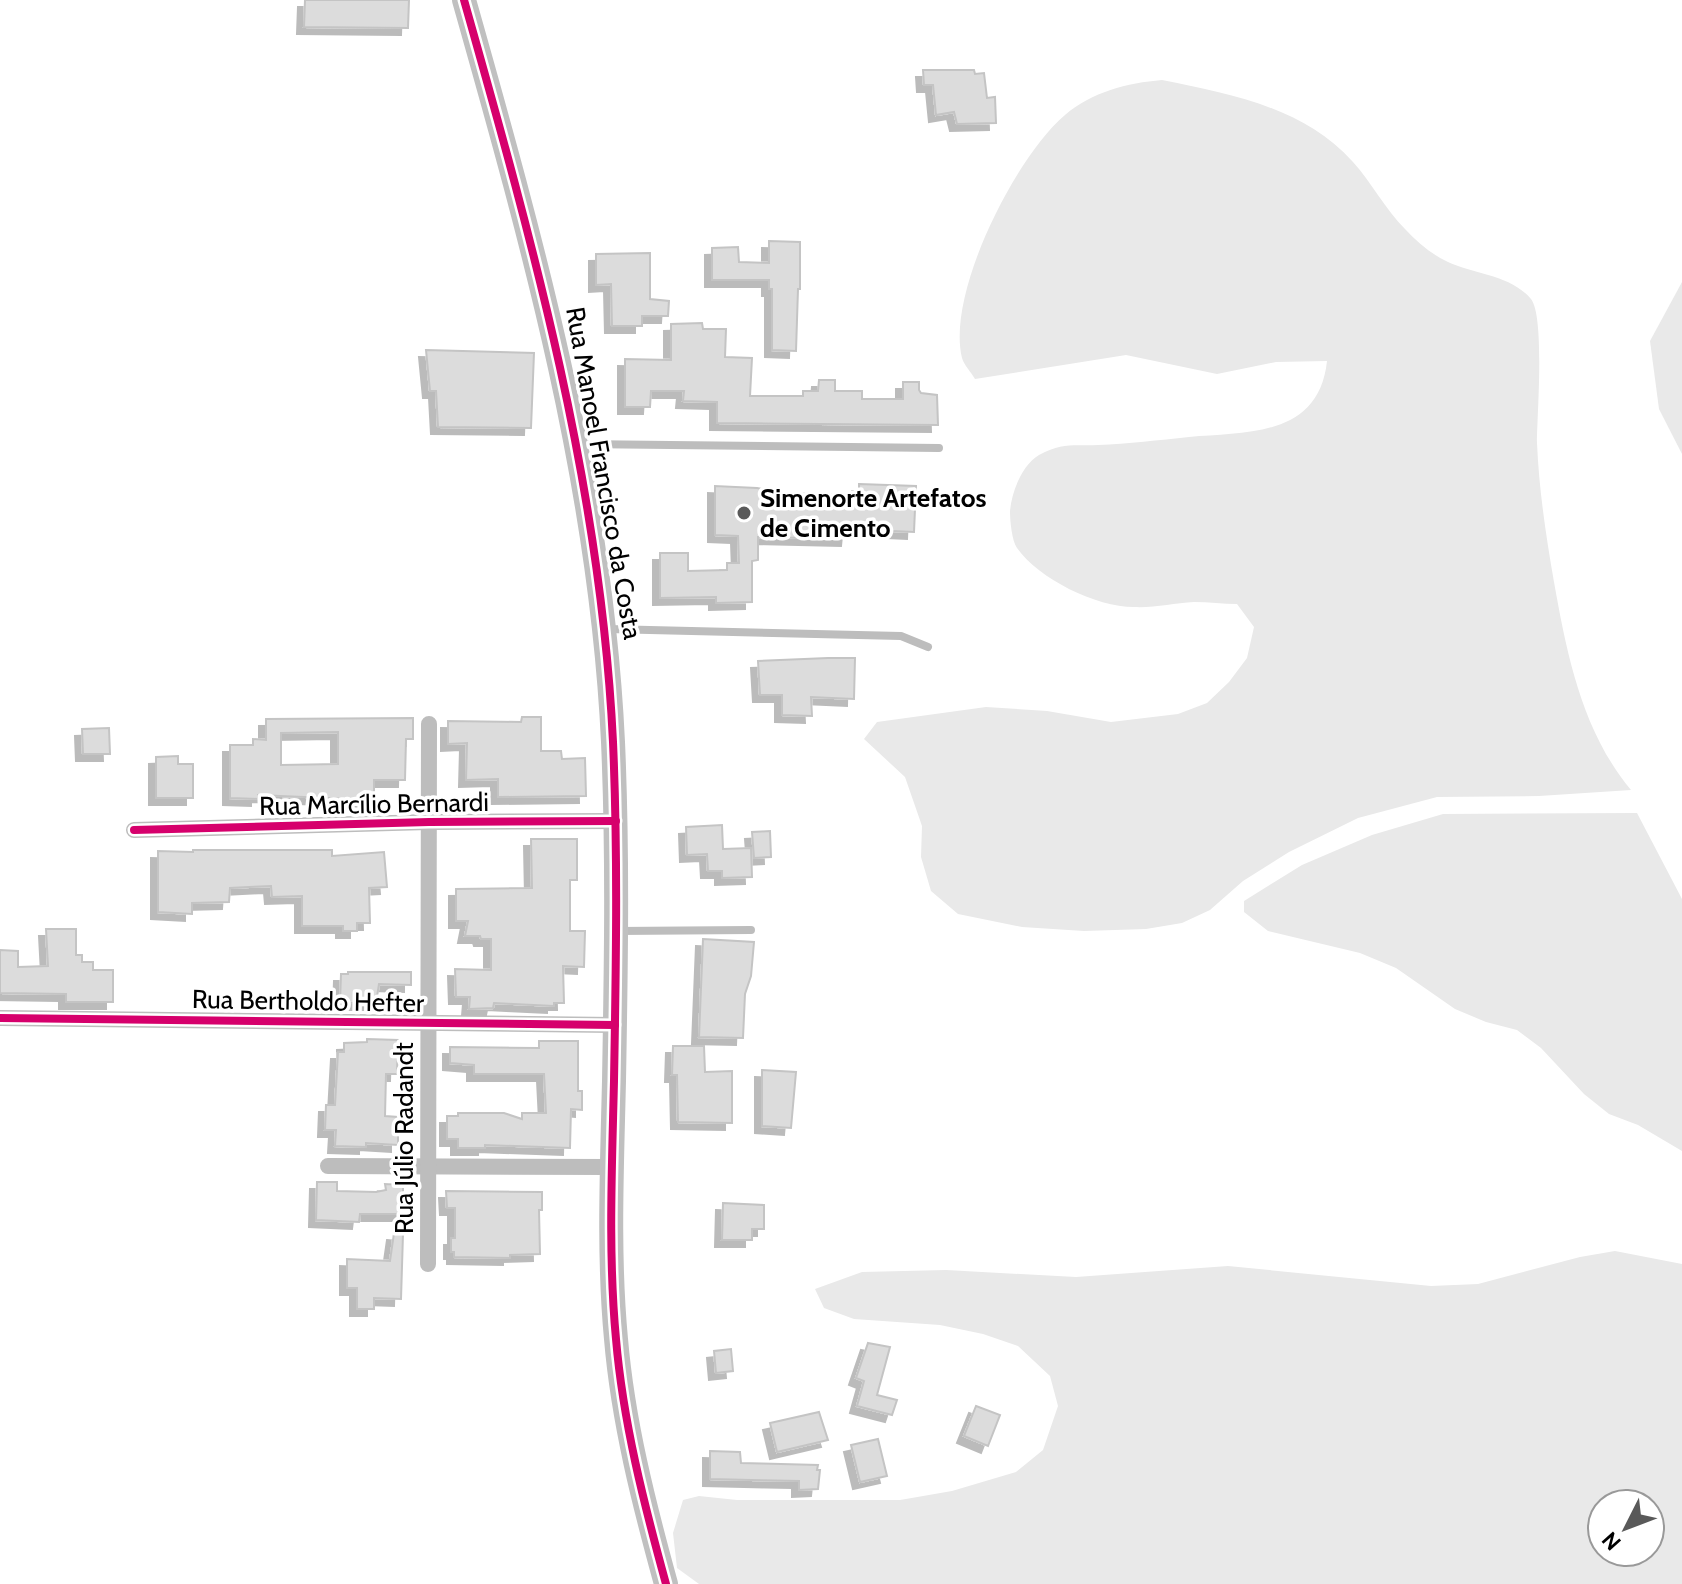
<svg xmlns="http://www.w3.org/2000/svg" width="1682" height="1584" viewBox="0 0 1682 1584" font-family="Cabin,sans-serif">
  <defs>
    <filter id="shadow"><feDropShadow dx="-7" dy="7" stdDeviation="0" flood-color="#0004"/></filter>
  </defs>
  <rect width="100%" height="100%" fill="#fff"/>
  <g fill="#e9e9e9" fill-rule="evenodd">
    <path d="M1162,80C1231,94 1303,107 1353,162C1372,183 1385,209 1405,229C1418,243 1431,254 1448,262C1474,274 1511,275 1531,299C1545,317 1537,416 1537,443C1539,490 1546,536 1554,582C1567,655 1582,731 1631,790L1539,796L1437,797L1358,818L1289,852L1243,881L1210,910L1182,923L1146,929L1084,931L1022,927L958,914L931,891L921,857L922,826L905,777L864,739L877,722L986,707L1047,711L1111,722L1178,714L1207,703L1229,682L1247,658L1254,627L1237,604C1223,604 1209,602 1194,602C1174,603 1154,608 1134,607C1096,607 1039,579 1017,548C1012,541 1010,521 1010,512C1011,493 1022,465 1039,455C1063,442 1073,446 1098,445C1128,444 1159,440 1189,437C1247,432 1319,437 1327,361L1276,362L1217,374L1126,355L975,379C971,372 964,365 962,358C946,293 1016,156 1065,115C1092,92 1127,83 1162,80Z"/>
    <path d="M1682,282V454L1659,409L1650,341Z"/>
    <path d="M1637,813L1682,899V1151L1638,1125L1609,1114L1584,1094L1541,1048L1517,1030L1486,1022L1455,1009L1396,968L1360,953L1268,931L1244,912V901L1302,865L1372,835L1443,814Z"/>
    <path d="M1615,1251L1682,1264V1584H699L677,1568L673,1533L683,1500L699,1496L737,1500H900L952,1491L1016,1472L1043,1450L1058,1406L1050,1376L1018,1346L983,1334L940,1325L854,1319L824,1308L815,1289L862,1272L946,1270L1076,1277L1228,1266L1431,1286L1478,1284L1580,1257ZM1602,1504H1650V1552H1602Z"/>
  </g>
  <g fill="#dcdcdc" stroke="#c4c4c4" stroke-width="2" fill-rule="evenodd" filter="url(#shadow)">
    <path d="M305,0H409L408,28L304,27Z"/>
    <path d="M923,70H974L975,74L984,73L987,98L995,97L996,123L957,124L954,112L936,115L933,85H924Z"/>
    <path d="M769,241L800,242V289H798L796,351L772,350V289H769V280H712V248L738,247L739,262L769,263Z"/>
    <path d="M650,253V299L669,301L668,316H642V326H612L611,284L596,285V254Z"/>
    <path d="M702,323L703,329H726L725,357L752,358L750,396H803V391H818L819,380H835V391H862V399H903V382H919V390L921,393L937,395L938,425L717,423V402L683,401L684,391H651L650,407H625V359L671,360V324Z"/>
    <path d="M426,350L534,353L531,428L438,427L436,391H430Z"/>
    <path d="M859,484L916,486L914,532L849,529L848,539L758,537V560L752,561V602L716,603V597L660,598V553H688V571L727,570V563H739L738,536L715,535V486L757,488L774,491V493L859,495Z"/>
    <path d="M828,658H855L854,699L811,697L812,716L782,715V695H760L758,661Z"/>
    <path d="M522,717H541V751H561L562,759L585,758L586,796L498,797V779L466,780L467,743L448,744V721L521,722Z"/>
    <path d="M413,718V739H406L405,780H374V800L258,795V799L230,798V745H253V739L266,740V719ZM338,732V764L281,765V733Z"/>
    <path d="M109,728L110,754H83L82,729Z"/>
    <path d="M178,756V764H193V798H156V757Z"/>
    <path d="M722,825L723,849L751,848L752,877L722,878V871H708L707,854L687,855L686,827Z"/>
    <path d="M770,831L771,857L754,858L752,832Z"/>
    <path d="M531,839H577V880H570V931H585L584,967L563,966L564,1003H554V1006L494,1003L493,1008L469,1009L470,997H456L455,969L491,970V939H481L480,936H465L468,921H456V889L532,888Z"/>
    <path d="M193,850H332V856L384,852L387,887L369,888L370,923H357V931H343V926H302V896L272,897L271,886L230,888L229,902L192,903V914L158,912V851L193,852Z"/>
    <path d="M46,929H76V955H82V962H93V970H113V1002H66V994L0,993V950L18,951V967L48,966Z"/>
    <path d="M703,939L754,942L751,976L745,994L743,1038L699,1037Z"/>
    <path d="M348,972H411V985L379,984L376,1003H340L341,974H348Z"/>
    <path d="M367,1039L398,1040L397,1074H386L385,1116L398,1117V1145L366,1143V1147L335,1146L336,1130H325L326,1105H335L338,1052H344V1043L367,1042Z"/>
    <path d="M539,1041H578V1091H582V1110L571,1109L570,1148L485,1145V1148H458V1139H447V1116H458V1113H504L522,1119V1113H546L544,1074H474V1065L450,1063V1047L539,1048Z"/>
    <path d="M673,1046H704L705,1072L732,1071V1123L678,1122L677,1075H672Z"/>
    <path d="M762,1070L796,1072L791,1128L762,1126Z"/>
    <path d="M317,1182H337V1191L376,1192L386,1190L385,1184L403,1185V1214H360L359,1222L316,1220Z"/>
    <path d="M446,1191L542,1192V1210H539L540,1254L510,1255V1258L454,1257V1252H451V1238H455V1208H447Z"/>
    <path d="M723,1203L764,1205V1229H752V1240H722Z"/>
    <path d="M394,1233L403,1234L401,1299L374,1298V1309H357V1288H347V1259L390,1261Z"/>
    <path d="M868,1343L890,1347L877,1395L897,1400L892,1415L857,1406L864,1381L856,1378Z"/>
    <path d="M731,1349L733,1371L716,1373L714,1351Z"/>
    <path d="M976,1406L1000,1415L988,1446L964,1436Z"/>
    <path d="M819,1412L828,1440L777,1452L770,1423Z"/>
    <path d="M878,1439L887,1476L860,1482L851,1445Z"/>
    <path d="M710,1451L740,1452L741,1463L818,1465L817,1470H820L818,1489L799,1490V1481L710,1479Z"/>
  </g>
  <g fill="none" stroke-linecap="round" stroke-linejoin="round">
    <g stroke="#bdbdbd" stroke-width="8">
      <path d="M577,444L939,448"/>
      <path d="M608,629L901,636L928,647"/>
      <path d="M617,931L751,930"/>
    </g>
    <g stroke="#bdbdbd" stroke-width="16">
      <path d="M134,830L429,822L616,821"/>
      <path d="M0,1018L615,1025"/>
      <path d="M328,1166L612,1167"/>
      <path d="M428,1264L429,724"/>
    </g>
    <path stroke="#c0c0c0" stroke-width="24" d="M464,0C533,244 601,487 613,742C618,855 616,968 614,1081C612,1167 608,1254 616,1339C623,1422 644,1504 666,1584"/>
    <defs>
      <g id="cycleway">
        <path d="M464,0C533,244 601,487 613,742C618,855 616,968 614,1081C612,1167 608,1254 616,1339C623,1422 644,1504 666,1584"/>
        <path d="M134,830L429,822L616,821"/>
        <path d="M0,1018L615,1025"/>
      </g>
    </defs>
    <use href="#cycleway" stroke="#fff" stroke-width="13"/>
    <use href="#cycleway" stroke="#d6006c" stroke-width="8"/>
  </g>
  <circle fill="#595959" stroke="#fff" stroke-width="3" cx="744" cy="513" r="8"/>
  <g text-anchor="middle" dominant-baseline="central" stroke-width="7" stroke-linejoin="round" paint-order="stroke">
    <g font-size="26" fill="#000" stroke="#fff">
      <text transform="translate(604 473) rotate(80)">Rua Manoel Francisco da Costa</text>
      <text transform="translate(374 804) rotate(-1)">Rua Marcílio Bernardi</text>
      <text transform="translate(308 1001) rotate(1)">Rua Bertholdo Hefter</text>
      <text transform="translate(404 1138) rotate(-90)">Rua Júlio Radandt</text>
    </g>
    <g font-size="26" font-weight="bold" fill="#000" stroke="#fff" text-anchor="start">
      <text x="760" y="498">Simenorte Artefatos<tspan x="760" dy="30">de Cimento</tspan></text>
    </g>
  </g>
  <g transform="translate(1626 1528) rotate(228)"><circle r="38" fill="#ffffff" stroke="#999999" stroke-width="2"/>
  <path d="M0-6L14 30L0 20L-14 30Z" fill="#595959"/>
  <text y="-12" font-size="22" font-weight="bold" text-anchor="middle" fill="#000000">N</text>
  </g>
</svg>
